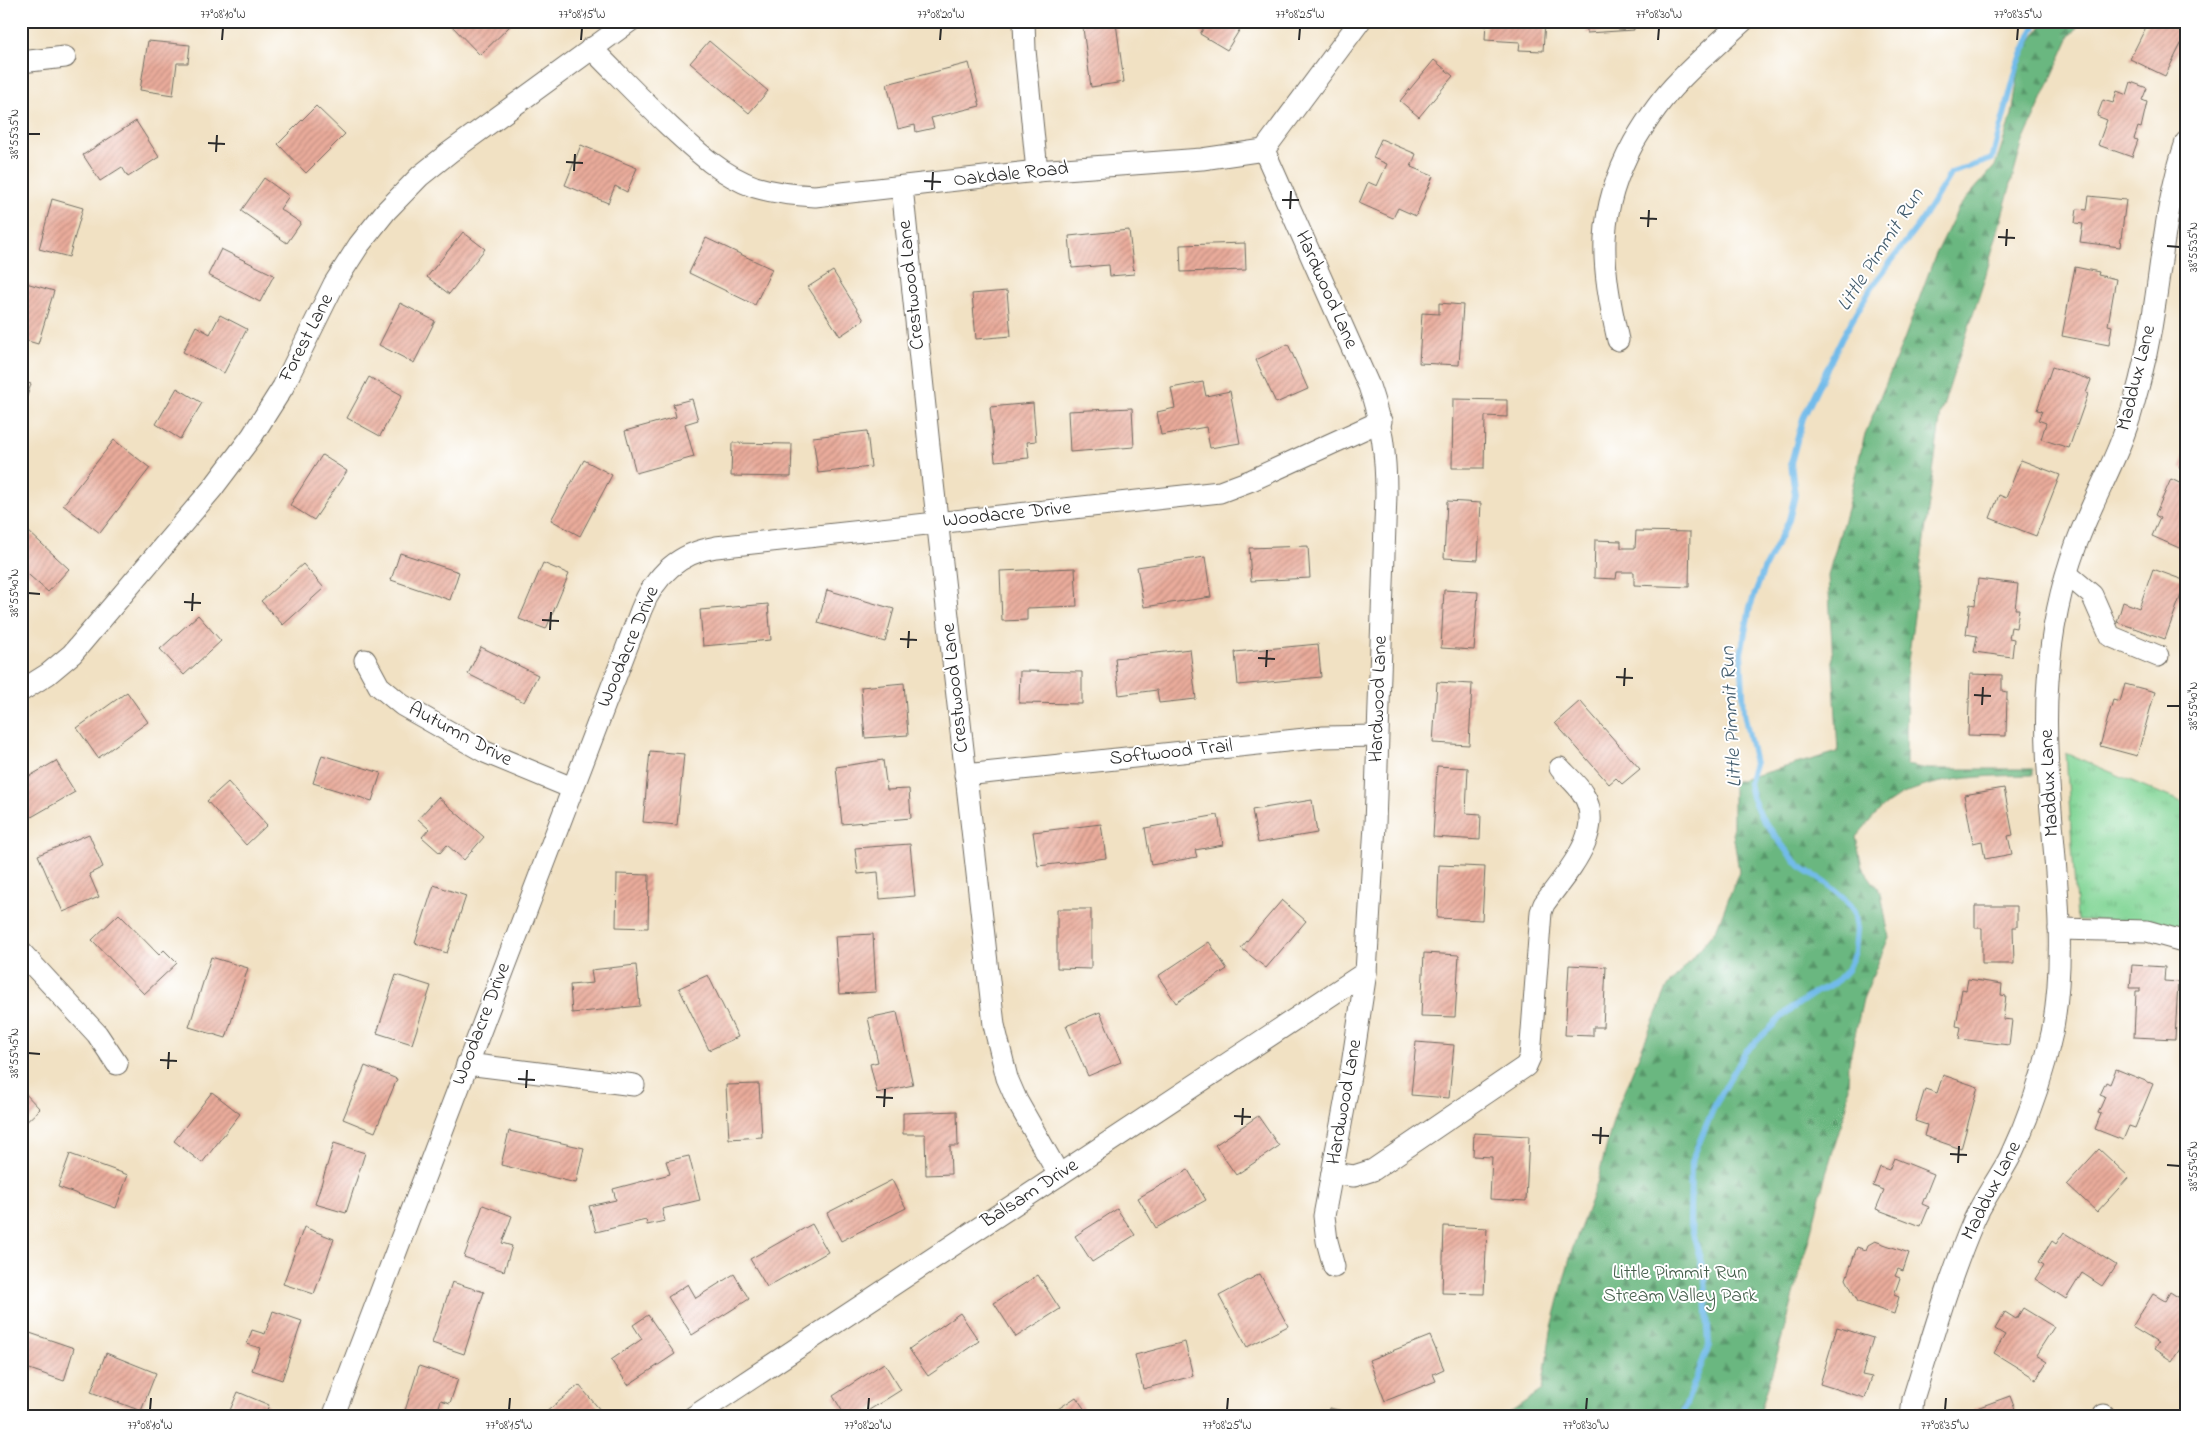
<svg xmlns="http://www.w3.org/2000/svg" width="2207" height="1438" viewBox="0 0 2207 1438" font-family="'Indie Flower',sans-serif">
  <defs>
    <pattern id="forest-firs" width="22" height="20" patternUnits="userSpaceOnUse" patternTransform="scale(1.25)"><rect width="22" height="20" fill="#6ab780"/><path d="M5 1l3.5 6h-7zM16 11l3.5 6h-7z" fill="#579569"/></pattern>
    <pattern id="park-tufts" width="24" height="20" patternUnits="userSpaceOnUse" patternTransform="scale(1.25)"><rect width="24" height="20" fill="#83d697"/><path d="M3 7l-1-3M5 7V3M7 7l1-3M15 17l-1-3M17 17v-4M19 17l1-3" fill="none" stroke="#71b882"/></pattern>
    <pattern id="building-hatch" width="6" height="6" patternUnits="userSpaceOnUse" patternTransform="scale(1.25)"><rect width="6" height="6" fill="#eaac9b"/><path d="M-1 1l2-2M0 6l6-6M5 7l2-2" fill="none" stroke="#be8c7f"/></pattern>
  </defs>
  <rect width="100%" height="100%" fill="#fff"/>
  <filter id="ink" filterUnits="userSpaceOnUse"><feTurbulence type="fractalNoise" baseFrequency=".02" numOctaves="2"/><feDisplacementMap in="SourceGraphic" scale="10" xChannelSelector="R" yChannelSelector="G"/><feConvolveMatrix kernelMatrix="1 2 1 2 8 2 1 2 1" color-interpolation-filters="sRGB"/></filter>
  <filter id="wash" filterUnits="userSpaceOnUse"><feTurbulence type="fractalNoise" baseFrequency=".0096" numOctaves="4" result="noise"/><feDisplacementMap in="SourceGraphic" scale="20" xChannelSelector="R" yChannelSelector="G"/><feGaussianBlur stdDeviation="1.12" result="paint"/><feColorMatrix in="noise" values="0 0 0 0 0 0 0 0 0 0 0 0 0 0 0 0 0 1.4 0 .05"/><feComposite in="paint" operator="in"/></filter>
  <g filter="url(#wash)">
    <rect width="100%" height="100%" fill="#f1e1c3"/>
    <path fill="url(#forest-firs)" stroke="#4a7156" d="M2045,21H2083L2070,36L2022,144L1984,281L1941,412L1907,669L1906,765L1928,769H2033V775C1988,776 1926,776 1888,803C1876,812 1866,826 1856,837L1862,867L1881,893L1889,937L1863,999L1849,1062L1847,1106L1827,1170L1795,1292L1759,1417H1503L1542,1390L1551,1331L1571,1253L1597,1183L1615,1113L1667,988L1717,928L1739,871L1733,833V782L1838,752L1828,575L1847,509L1865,434L1903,342L1935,256L1959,207L1995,166L2012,115L2021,56Z"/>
    <path fill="url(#park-tufts)" stroke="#578061" d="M2066,753L2186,804V929L2157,921L2077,920Z"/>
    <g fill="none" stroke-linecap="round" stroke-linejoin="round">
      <path stroke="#72bbea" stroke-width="6" d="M1681,1417L1709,1345L1705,1277L1690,1222L1691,1162L1714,1107L1745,1052L1788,1011L1816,992L1835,983L1847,970L1855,952L1857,929L1854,911L1844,898L1826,883L1800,866L1788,853L1761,817L1752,797L1749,783L1755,764L1744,713L1741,653L1750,607L1764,569L1789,520L1795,495L1791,463L1803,418L1842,338L1871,288L1920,223L1951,173L1992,159L2018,64L2037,21"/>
    </g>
    <g id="blocks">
      <g fill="url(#building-hatch)">
        <path d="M450,21H507L511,25L480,55L449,23Z"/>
        <path d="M916,21H953V26L916,24Z"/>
        <path d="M1082,21H1107L1108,25L1116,23L1124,82L1091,87Z"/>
        <path d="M1208,21H1245L1227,50L1200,34Z"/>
        <path d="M1486,21H1545L1543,51L1519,50L1520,42L1485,40Z"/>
        <path d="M1587,21H1633L1634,30L1587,33Z"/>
        <path d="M2149,21H2169L2167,26L2186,34L2165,76L2130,59Z"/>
        <path d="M148,41L190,45L188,63H177L173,95L140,90Z"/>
        <path d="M709,41L768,91L749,113L690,63Z"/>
        <path d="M1434,60L1453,76L1419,117L1400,101Z"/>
        <path d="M969,63L980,106L931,118L934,128L916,132L915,125L898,129L887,84Z"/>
        <path d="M2131,82L2147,88L2142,100L2147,102L2141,128L2138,127L2134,139L2138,140L2132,157L2098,145L2107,120L2097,116L2103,100L2113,103L2117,91L2127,95Z"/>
        <path d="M316,106L345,134L306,173L278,144Z"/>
        <path d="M136,121L159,157L128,177L122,167L100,181L83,155Z"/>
        <path d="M1381,139L1416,154L1411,167L1433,176L1416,216L1398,208L1393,218L1359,203L1368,182L1377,186L1387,164L1373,158Z"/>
        <path d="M581,145L637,168L627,192L615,186L608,203L565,185Z"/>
        <path d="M264,178L289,196L280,209L301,223L287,243L241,211Z"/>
        <path d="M2089,196L2126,200L2120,247L2080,242L2083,224L2075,223L2077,209L2087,210Z"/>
        <path d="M52,199L83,208L69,257L39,249Z"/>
        <path d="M1129,230L1134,274L1110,276L1109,265L1072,268L1069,236Z"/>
        <path d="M463,232L485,249L449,294L427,277Z"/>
        <path d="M706,238L772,269L755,305L689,273Z"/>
        <path d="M1245,243L1246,270L1181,272L1180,245Z"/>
        <path d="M221,249L274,275L260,302L208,275Z"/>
        <path d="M2075,267L2099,272L2098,275L2116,279L2108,325L2112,326L2109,345L2062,336Z"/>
        <path d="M833,271L864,320L840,336L808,287Z"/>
        <path d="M26,283L54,291L38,344L21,339V298Z"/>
        <path d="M1007,291L1011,336L976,339L972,294Z"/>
        <path d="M400,303L435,321L414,363L379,345Z"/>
        <path d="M1439,303L1463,305L1459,365L1419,363L1422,313L1439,314Z"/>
        <path d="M220,315L247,329L224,373L183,352L196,326L210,334Z"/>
        <path d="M1288,344L1308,389L1276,403L1256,360Z"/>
        <path d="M2052,367L2091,380L2086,393L2088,394L2069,448L2041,439L2046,423L2038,420L2042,411L2037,410Z"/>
        <path d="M369,377L402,395L380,436L347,418Z"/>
        <path d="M21,381L31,384L22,411H21Z"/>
        <path d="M1203,382L1206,396L1230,391L1240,443L1210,448L1206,427L1161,435L1157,412L1175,408L1171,388Z"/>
        <path d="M177,388L202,403L180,439L156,424Z"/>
        <path d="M692,399L698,420L685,424L694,457L636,473L625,431L676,417L673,404Z"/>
        <path d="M1453,399L1507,400V417L1485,416L1484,468H1452Z"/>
        <path d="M1033,403L1036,441L1027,442L1029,458L995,461L990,407Z"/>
        <path d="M1132,408L1134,447L1070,452L1068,411Z"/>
        <path d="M867,431L871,467L818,473L813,437Z"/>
        <path d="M114,440L150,468L100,533L63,505Z"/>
        <path d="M732,443L792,444L791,477L731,476Z"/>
        <path d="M2186,450V470L2179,468Z"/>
        <path d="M322,455L347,471L314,520L290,505Z"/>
        <path d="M584,460L612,475L580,536L551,520Z"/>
        <path d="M2021,460L2060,475L2036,536L1990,518L1999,495L2006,498Z"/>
        <path d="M2171,479L2186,486V551L2152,536L2160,518L2155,515Z"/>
        <path d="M1447,501L1481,503L1478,560L1444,558Z"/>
        <path d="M28,531L69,569L48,592L21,568V539Z"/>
        <path d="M1636,531L1690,532L1689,587L1634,585V572H1617L1616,579L1594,578L1595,540L1621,541V548H1635Z"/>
        <path d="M1308,546L1310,578L1251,581L1249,548Z"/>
        <path d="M400,553L459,572L450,600L391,580Z"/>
        <path d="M1205,557L1211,597L1144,607L1137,567Z"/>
        <path d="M543,563L569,574L546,629L519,619Z"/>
        <path d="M303,564L324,588L283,625L261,601Z"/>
        <path d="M1075,568L1077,606L1027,608V620L1002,621L1000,571Z"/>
        <path d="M2153,569L2186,581L2165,639L2117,622L2123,602L2139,608Z"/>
        <path d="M1978,579L2018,584L2015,609H2019L2016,628L2011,627L2009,638L2014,639L2012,657L1974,652L1977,636L1966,634L1970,604L1975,605Z"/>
        <path d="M827,590L894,609L885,642L818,623Z"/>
        <path d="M1444,590L1478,592L1474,650L1441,648Z"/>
        <path d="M768,604L771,640L703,646L700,610Z"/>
        <path d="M198,615L221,641L184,675L160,649Z"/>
        <path d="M1318,644L1321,677L1238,685L1235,652Z"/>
        <path d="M481,647L538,675L524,702L468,674Z"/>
        <path d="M1190,649L1196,699L1159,703L1157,690L1119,695L1115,658Z"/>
        <path d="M1020,671L1082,672V704L1019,703Z"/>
        <path d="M1970,674L2002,675V691L2007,692L2006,736L1968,735Z"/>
        <path d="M1437,682L1472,684L1469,745L1433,743Z"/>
        <path d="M904,683L908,735L865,738L861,687Z"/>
        <path d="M2125,684L2155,692L2137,756L2100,746L2113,700L2120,702Z"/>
        <path d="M127,692L148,722L98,758L77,728Z"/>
        <path d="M1580,701L1640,769L1622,784L1616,778L1609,784L1555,723Z"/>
        <path d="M650,751L684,754L677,825L643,822Z"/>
        <path d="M322,755L381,773L372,801L313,783Z"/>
        <path d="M883,760L887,790L909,789L911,818L842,824L836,767Z"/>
        <path d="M56,761L75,792L21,823V781Z"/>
        <path d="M1437,766L1468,768L1466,813L1481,814L1480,840L1433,837Z"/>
        <path d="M228,782L267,825L246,845L207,801Z"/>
        <path d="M2004,788L2013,835L2008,836L2012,854L1985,859L1982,841L1973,843L1964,795Z"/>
        <path d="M438,797L484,837L464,860L447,845L440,853L422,837L429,829L418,819Z"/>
        <path d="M1312,800L1317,833L1258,843L1252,810Z"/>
        <path d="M1218,815L1223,845L1195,850L1197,857L1151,865L1145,828Z"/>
        <path d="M1101,824L1106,858L1038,866L1033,832Z"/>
        <path d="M89,834L103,867L89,874L99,897L63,912L38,855Z"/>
        <path d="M910,844L915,896L880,899L878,872L858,874L855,848Z"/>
        <path d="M1439,865L1485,867L1482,920L1437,918Z"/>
        <path d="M617,874L649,875L648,928L616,927Z"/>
        <path d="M434,885L466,896L447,953L415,943Z"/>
        <path d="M1282,900L1306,921L1266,968L1241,948Z"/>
        <path d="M1975,906H2017V927H2013L2014,964H1982V928H1975Z"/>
        <path d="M1057,909H1091V969L1057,968Z"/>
        <path d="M119,914L159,955L164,950L177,963L144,994L92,940Z"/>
        <path d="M873,934L876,992L839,994L835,936Z"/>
        <path d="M1209,942L1227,969L1176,1003L1158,976Z"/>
        <path d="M1424,953L1459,955L1455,1017L1421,1016Z"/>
        <path d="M211,957L248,968L226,1038L189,1027Z"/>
        <path d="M636,965L640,1006L572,1013L570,985L593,983L591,970Z"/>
        <path d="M1569,965L1606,967L1603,1027H1593V1036L1565,1035Z"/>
        <path d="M2132,965L2165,967L2164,981L2178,982L2175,1039L2134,1037L2136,991H2140V988H2130Z"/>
        <path d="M396,975L431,986L412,1044L377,1033Z"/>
        <path d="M708,975L738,1037L709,1050L679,988Z"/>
        <path d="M1968,979L2002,984L2001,995L2006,996L2003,1019L2012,1020L2009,1045L1959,1039L1961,1027L1956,1026L1962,989L1966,990Z"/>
        <path d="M897,1012L913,1085L877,1093L870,1064L878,1062L868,1018Z"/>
        <path d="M1100,1012L1121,1062L1088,1076L1066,1026Z"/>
        <path d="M1416,1042L1454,1045L1449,1098L1411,1095Z"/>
        <path d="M365,1066L397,1079L375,1132L343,1119Z"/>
        <path d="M2116,1069L2153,1084L2135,1128L2129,1126L2123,1140L2095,1129L2101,1114L2098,1113L2105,1097L2100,1095L2106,1082L2110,1084Z"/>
        <path d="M1943,1075L1978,1087L1961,1149L1924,1136L1927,1125L1915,1121L1925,1089L1937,1093Z"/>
        <path d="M759,1084L762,1137L729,1139L726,1085Z"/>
        <path d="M21,1089L40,1109L21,1127Z"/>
        <path d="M212,1092L240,1114L202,1163L174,1141Z"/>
        <path d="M957,1111L958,1146H950L951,1174L926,1175L925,1134H903V1113Z"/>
        <path d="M1258,1116L1279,1146L1236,1175L1215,1145Z"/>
        <path d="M509,1131L584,1148L576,1183L501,1165Z"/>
        <path d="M1474,1133L1529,1136L1526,1201L1490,1199L1492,1157L1473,1156Z"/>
        <path d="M334,1143L365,1153L346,1213L315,1204Z"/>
        <path d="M2099,1149L2129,1177L2097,1212L2067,1184Z"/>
        <path d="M70,1154L128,1175L116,1208L58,1187Z"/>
        <path d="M689,1156L700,1200L662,1209L665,1221L647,1225L646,1220L596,1232L589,1206L616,1200L613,1189L670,1174L666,1161Z"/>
        <path d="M1894,1158L1934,1174L1922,1204L1929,1207L1921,1226L1876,1209L1884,1190L1873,1186L1880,1167L1889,1170Z"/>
        <path d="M1188,1170L1206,1200L1156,1228L1138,1198Z"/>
        <path d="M892,1180L906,1208L841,1241L827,1213Z"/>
        <path d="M483,1205L512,1216L502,1243L512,1246L504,1271L464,1257Z"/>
        <path d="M1117,1209L1135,1235L1092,1262L1075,1236Z"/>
        <path d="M812,1224L828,1252L767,1287L750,1259Z"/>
        <path d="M1444,1226L1487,1228L1484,1294L1442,1293Z"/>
        <path d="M304,1227L334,1239L314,1294L283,1284Z"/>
        <path d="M2064,1232L2116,1265L2102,1286L2082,1273L2066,1299L2035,1279L2044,1265L2039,1262L2052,1241L2056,1244Z"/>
        <path d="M1875,1241L1909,1253L1903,1271L1898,1269L1895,1276L1900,1278L1894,1295L1899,1297L1894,1314L1858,1302L1846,1279L1857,1247L1866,1250L1868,1245Z"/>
        <path d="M734,1274L749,1299L692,1335L668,1297L688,1284L696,1298Z"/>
        <path d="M1260,1274L1288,1326L1247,1347L1219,1296Z"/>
        <path d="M1038,1275L1060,1309L1016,1337L994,1303Z"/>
        <path d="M452,1282L484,1292L464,1354L432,1343Z"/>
        <path d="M2170,1292L2186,1302L2181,1312L2186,1315V1340L2172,1361L2154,1349L2158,1343L2132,1327L2153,1294L2165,1301Z"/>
        <path d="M2023,1308L2054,1327L2036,1355L2047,1362L2036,1379L1994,1353L2005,1335L1995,1329L2005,1312L2016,1319Z"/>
        <path d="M273,1311L302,1321L282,1380L252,1370L260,1348L247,1344L252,1330L265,1334Z"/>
        <path d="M960,1313L979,1341L928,1376L909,1349Z"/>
        <path d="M648,1315L675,1354L628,1385L611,1360L642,1339L633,1325Z"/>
        <path d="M1837,1327L1873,1338L1862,1375L1872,1377L1865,1398L1820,1384Z"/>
        <path d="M21,1330L74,1348L64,1381L21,1366Z"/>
        <path d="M1430,1336L1444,1369L1433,1374L1436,1381L1385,1401L1369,1360Z"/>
        <path d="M1185,1342L1193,1376L1143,1389L1135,1355Z"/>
        <path d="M106,1353L156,1373L141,1411L91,1392Z"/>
        <path d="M884,1363L901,1390L858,1417H846L833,1396Z"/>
        <path d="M419,1366L458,1379L450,1403L441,1400L436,1417H403Z"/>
        <path d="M579,1385L601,1411L594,1417H540Z"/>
        <path d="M238,1392L269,1405L264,1417H227Z"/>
        <path d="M2010,1396L2018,1417H1976L1974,1409Z"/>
        <path d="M1076,1397L1090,1417H1046Z"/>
        <path d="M1329,1408L1369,1416V1417H1327Z"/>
      </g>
    </g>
  </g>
  <g filter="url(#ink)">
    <use href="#blocks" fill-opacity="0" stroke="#706b60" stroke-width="1"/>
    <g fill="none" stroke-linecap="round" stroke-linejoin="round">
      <defs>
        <g id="minor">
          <path d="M1024,21L1025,50L1037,171"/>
          <path d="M591,48C617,74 642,100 669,126C695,150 721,175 755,187C775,193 795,195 815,196L1037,171L1202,159L1264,150L1360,21"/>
          <path d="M21,62L65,57"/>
          <path d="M1264,150L1369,386C1382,424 1386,454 1386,494L1375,825L1366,972L1352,1065L1324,1216L1327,1241L1334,1267"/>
          <path d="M902,187L932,474L994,1025L1007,1078L1017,1101L1059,1175"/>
          <path d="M1618,340C1601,264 1595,213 1634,142C1647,120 1661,99 1679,81C1699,60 1721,41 1743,21"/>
          <path d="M2067,574L2092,595L2110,636L2158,656"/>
          <path d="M365,660L379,686L402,705L485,752L572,788"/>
          <path d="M21,691L48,674L72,654L212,489L252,436L283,387L334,284L359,245L386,211L420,176L450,152L630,21"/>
          <path d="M965,775L1324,737L1377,736"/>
          <path d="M2059,929L2147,931L2186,942"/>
          <path d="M21,952L97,1034L117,1064"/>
          <path d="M467,1064L634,1085"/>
          <path d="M1332,1173L1354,1176L1373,1170L1526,1066L1530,1057L1541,912L1544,904C1565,874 1607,832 1583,794C1578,785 1567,776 1560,768"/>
          <path d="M2104,1415V1417"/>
          <path d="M333,1417L641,610C655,575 679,553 716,547L1220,492L1252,480L1381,421"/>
          <path d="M693,1417L1366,972"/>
          <path d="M1911,1417L1913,1399C1932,1339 1949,1278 1974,1220C1984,1198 1999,1178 2010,1157C2029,1117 2043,1076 2052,1033C2074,916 2039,797 2048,680C2051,634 2060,588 2076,545C2093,498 2120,455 2133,406C2143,372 2150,338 2155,303C2163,249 2168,194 2186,142"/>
        </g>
      </defs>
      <use href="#minor" stroke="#706b60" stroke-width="23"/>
      <use href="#minor" stroke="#fff" stroke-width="21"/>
    </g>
  </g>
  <path fill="none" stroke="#2b2b2b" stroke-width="2" d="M222,40L223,28M581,40L582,28M940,40L941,28M1299,40L1300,28M1658,40L1659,28M2017,40L2018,28M28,134H40M208,143L225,144M216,152L217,135M566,162L583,163M574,171L575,154M924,181L941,182M932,190L933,172M1282,200H1299M1290,209L1291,191M1640,218L1657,219M1648,227L1649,210M1998,237L2015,238M2006,246L2007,229M2167,246L2180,247M28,593L40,594M184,602L201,603M192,611L193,593M542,620L559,621M550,630L551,612M900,639L917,640M908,648L909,631M1258,658L1275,659M1266,667L1267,650M1616,677L1633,678M1624,686L1625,668M1974,695L1991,696M1982,705L1983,687M2167,706H2180M28,1053L40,1054M160,1060L177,1061M168,1069L169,1052M518,1079L535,1080M526,1088L527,1070M876,1097L893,1098M884,1107L885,1089M1234,1116L1251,1117M1242,1125L1243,1108M1592,1135L1609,1136M1600,1144L1601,1127M1950,1154L1967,1155M1958,1163L1959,1146M2167,1165L2180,1166M150,1410L151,1398M509,1410L510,1398M868,1410L869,1398M1227,1410L1228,1398M1586,1410L1587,1398M1945,1410L1946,1398"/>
  <g text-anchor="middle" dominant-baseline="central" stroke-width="4" stroke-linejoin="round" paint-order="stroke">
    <g font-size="20" fill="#2b2b2b" stroke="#fff">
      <text transform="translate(1011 175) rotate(-6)">Oakdale Road</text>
      <text transform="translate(912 285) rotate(-96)">Crestwood Lane</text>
      <text transform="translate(1326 290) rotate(66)">Hardwood Lane</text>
      <text transform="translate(307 338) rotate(-63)">Forest Lane</text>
      <text transform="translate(2137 378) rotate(-76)">Maddux Lane</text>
      <text transform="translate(1007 515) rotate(-6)">Woodacre Drive</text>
      <text transform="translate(629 647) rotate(-67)">Woodacre Drive</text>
      <text transform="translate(956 688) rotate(-96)">Crestwood Lane</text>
      <text transform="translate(1379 699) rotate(-88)">Hardwood Lane</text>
      <text transform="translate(460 735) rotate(28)">Autumn Drive</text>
      <text transform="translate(1171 753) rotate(-6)">Softwood Trail</text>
      <text transform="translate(2050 783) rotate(-93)">Maddux Lane</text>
      <text transform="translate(482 1024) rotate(-69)">Woodacre Drive</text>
      <text transform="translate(1345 1102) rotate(-80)">Hardwood Lane</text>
      <text transform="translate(1992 1191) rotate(-63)">Maddux Lane</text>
      <text transform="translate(1030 1194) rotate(-33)">Balsam Drive</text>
    </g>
    <g font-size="20" fill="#455e4b" stroke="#fff">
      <text x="1680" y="1273">Little Pimmit Run<tspan x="1680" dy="23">Stream Valley Park</tspan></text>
    </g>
    <g font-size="21" font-style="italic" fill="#445d6e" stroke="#fff">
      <text transform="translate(1881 250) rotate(-57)">Little Pimmit Run</text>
      <text transform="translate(1732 717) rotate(-93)">Little Pimmit Run</text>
    </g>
  </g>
  <rect width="2207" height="1438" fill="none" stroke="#fff" stroke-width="55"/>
  <rect x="28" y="28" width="2152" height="1382" fill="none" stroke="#2b2b2b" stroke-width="2"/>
  <g font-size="12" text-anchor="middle" fill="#2b2b2b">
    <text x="223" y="18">77°08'10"W</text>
    <text x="582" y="18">77°08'15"W</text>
    <text x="941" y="18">77°08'20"W</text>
    <text x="1300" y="18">77°08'25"W</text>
    <text x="1659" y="18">77°08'30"W</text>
    <text x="2018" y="18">77°08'35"W</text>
    <text transform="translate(14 134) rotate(-90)" y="4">38°55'35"N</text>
    <text transform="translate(2193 247) rotate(-90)" y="4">38°55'35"N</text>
    <text transform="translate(14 593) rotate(-90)" y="4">38°55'40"N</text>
    <text transform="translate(2193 706) rotate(-90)" y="4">38°55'40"N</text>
    <text transform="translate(14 1053) rotate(-90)" y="4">38°55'45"N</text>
    <text transform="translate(2193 1166) rotate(-90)" y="4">38°55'45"N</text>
    <text x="150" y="1429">77°08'10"W</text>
    <text x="509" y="1429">77°08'15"W</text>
    <text x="868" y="1429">77°08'20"W</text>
    <text x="1227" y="1429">77°08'25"W</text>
    <text x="1586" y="1429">77°08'30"W</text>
    <text x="1945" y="1429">77°08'35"W</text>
  </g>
</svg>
